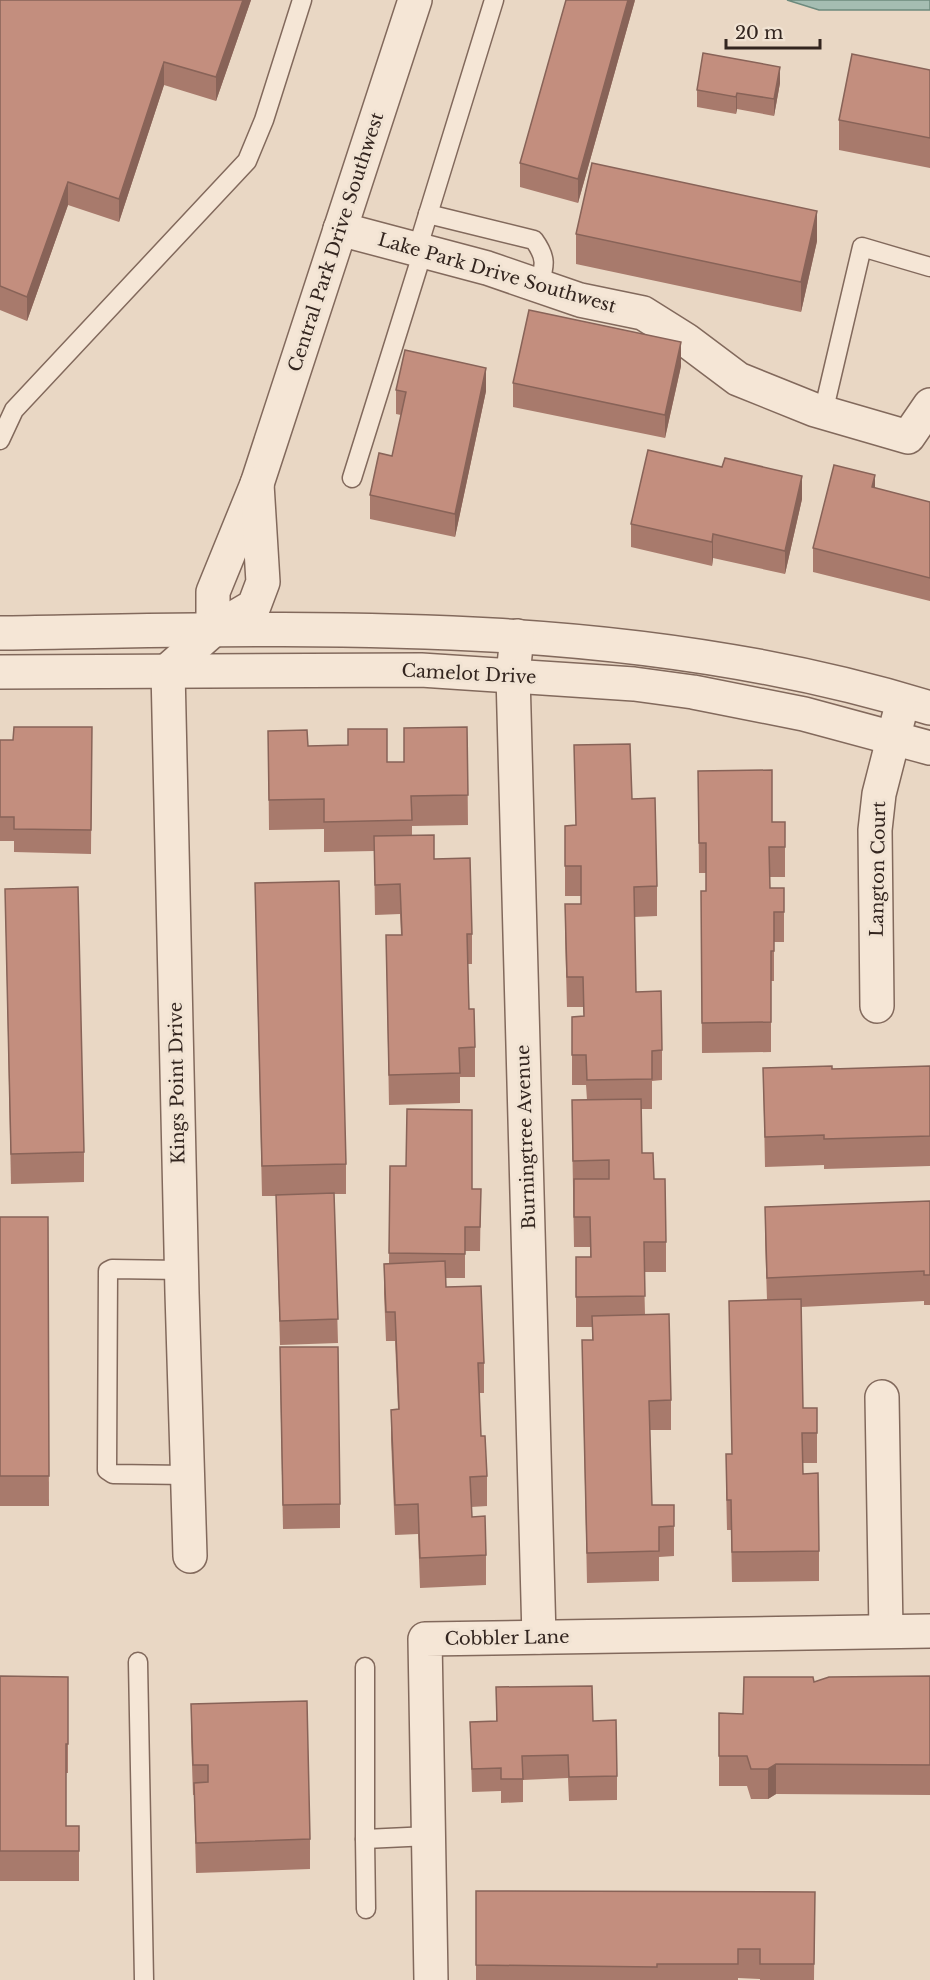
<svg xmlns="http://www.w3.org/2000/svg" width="930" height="1980" viewBox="0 0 930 1980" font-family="'Libre Baskerville',serif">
  <rect width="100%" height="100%" fill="#e9d7c4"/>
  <path fill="#a5bdb2" stroke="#6d8a7d" stroke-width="1.5" d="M787,0H930V10H819Z"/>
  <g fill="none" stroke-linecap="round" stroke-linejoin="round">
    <defs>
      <g id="lane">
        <path d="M428,214L534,240C547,258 545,265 539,286"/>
        <path d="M417,250L494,0"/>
        <path d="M823,413L862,247L930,267"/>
        <path d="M0,440L14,410L247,161L264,120L302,0"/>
        <path d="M352,478L423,251"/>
        <path d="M181,1270L112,1269L108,1271L107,1470L113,1474L187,1475"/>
        <path d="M138,1662L144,1980"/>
        <path d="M365,1667V1839L429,1836"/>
        <path d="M365,1839L366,1909"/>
      </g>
      <g id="street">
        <path d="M340,229L487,268L580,300L643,313L686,340L738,379L815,410L908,437L930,405"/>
        <path d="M213,630V592L257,484L415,0"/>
        <path d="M0,633C311,628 630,615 930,708"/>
        <path d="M517,636L513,675L539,1637"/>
        <path d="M0,672L421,670L634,684L693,692L804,714L930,748"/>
        <path d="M877,1006L875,830L879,794L899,716"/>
        <path d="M882,1397L886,1631"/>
        <path d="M190,1556L182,1293L168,670L213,630L254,606L263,582L257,484"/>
        <path d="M431,1980L425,1639L930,1631"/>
      </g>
    </defs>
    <use href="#lane" stroke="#82695c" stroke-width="21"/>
    <use href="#street" stroke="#82695c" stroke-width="36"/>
    <use href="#lane" stroke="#f5e6d6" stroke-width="18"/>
    <use href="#street" stroke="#f5e6d6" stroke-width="33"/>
  </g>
  <g fill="#a87a6c">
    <path d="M0,0H251L216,101L164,85L119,222L68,205L27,321L0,310Z"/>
    <path d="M635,0L578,203L520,187V163Z"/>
    <path d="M930,70V168L839,150V120Z"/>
    <path d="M780,83L774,116L737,109L736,114L697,107V90Z"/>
    <path d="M576,234L817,241L801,312L576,264Z"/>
    <path d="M681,366L665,438L513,407V383Z"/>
    <path d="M396,390L486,391L455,537L370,519V495L392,456L401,415L396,414Z"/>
    <path d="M722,467L802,499L785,574L713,558L712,566L631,547V524Z"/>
    <path d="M875,488L930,502V601L813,572V548Z"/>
    <path d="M92,727L91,854L14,852V841H0V740H13Z"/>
    <path d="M467,727L468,825L412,826V835L434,859L472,934V964H468L469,1009L475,1047V1077H460V1103L389,1105L386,935H401L400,914L375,915L374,851L324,852V829L269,830L268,731L308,746L348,745L387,762H404Z"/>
    <path d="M574,745L632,799L657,886V916L634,917L636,992L662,1050V1080L652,1081V1109H641L642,1153L654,1179L666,1242V1272H644L645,1315L671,1400V1430H650L652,1505H674V1556L659,1557V1581L587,1583L582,1340H592V1327H576V1257H590V1247H574L572,1130V1100H587L586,1085H572V1017L584,1016L583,1007H567L565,934V904H581V896H565V826L576,825Z"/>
    <path d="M698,771L772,822H785V877H770V888H784V942H774V981H771V1052L702,1053L701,891H706V873H699Z"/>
    <path d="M255,883L346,1164V1194H334L338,1343L280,1345L276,1196H262Z"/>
    <path d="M5,889L84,1152V1182L11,1184Z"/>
    <path d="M930,1066V1166L824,1169V1165L765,1167L763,1068L832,1069Z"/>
    <path d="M390,1166L472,1189H481L480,1251H465V1278H446V1287L484,1363V1393H479L481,1436L487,1476V1506L471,1507L472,1517L486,1555V1585L420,1588L418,1534L395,1535L391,1439V1410L398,1409L395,1341H386L384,1293V1264L389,1263Z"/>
    <path d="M930,1201V1305H924V1301L801,1307L803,1408L817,1433V1463H803V1474L819,1551V1581L732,1582L731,1530H727L726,1484V1454H732L729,1301L767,1300L765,1237V1207Z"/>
    <path d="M0,1217H48L49,1506H0Z"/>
    <path d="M280,1371L340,1504V1528L283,1529Z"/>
    <path d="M0,1676L68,1677V1773H66V1826H79V1881H0Z"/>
    <path d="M930,1676V1795L776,1794L768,1799H751L747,1786H719V1713L743,1714L814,1682Z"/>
    <path d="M496,1687L593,1721L617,1776V1800L569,1801L568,1778L523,1780V1802L501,1803V1791L472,1792L470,1722L496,1721Z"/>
    <path d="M191,1704L310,1839V1869L196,1873L194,1795H193L191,1734Z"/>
    <path d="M476,1891L815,1892L814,1980H760V1979L738,1978V1980H476Z"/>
  </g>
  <g fill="#886358">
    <path d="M243,0H251L216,101V77Z"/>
    <path d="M628,0H635L578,203V179Z"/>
    <path d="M164,62V85L119,222V199Z"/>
    <path d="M780,67V83L774,116V99Z"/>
    <path d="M737,93V109L736,114V97Z"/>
    <path d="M68,182V205L27,321V297Z"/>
    <path d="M817,211V241L801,312V282Z"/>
    <path d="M681,342V366L665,438V415Z"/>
    <path d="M486,368V391L455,537V514Z"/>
    <path d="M875,475V499L872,487Z"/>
    <path d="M802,476V499L785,574V551Z"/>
    <path d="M713,534V558L712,566V542Z"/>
    <path d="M776,1764V1794L768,1799V1769Z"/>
  </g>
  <g fill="#c38e7e" stroke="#886358" stroke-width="1.5">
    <path d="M0,0H243L216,77L164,62L119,199L68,182L27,297L0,286Z"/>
    <path d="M566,0H628L578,179L520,163Z"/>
    <path d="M703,53L780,67L774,99L737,93L736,97L697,90Z"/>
    <path d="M852,54L930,70V138L839,120Z"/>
    <path d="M592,163L817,211L801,282L576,234Z"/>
    <path d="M529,310L681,342L665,415L513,383Z"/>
    <path d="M405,350L486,368L455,514L370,495L379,453L392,456L406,392L396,390Z"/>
    <path d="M648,450L722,467L725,458L802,476L785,551L713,534L712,542L631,524Z"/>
    <path d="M834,465L875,475L872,487L930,502V578L813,548Z"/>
    <path d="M14,727H92L91,830L14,829V817H0V740H13Z"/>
    <path d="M467,727L468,795L411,796L412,820L324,822V799L269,800L268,731L307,730L308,746L348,745V729H387V762H404V728Z"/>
    <path d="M630,744L632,799L655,798L657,886L634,887L636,992L661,991L662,1050L652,1051V1079L587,1080L586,1055H572V1017L584,1016L583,977H567L565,904H581V866H565V826L576,825L574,745Z"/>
    <path d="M772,770V822H785V847H769L770,888H784V912H774V951H771V1022L702,1023L701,891H706V843H699L698,771Z"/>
    <path d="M434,835V859L470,858L472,934H467L469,1009H474L475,1047L459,1048L460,1073L389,1075L386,935H402L400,884L375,885L374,836Z"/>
    <path d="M339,881L346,1164L262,1166L255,883Z"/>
    <path d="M78,887L84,1152L11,1154L5,889Z"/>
    <path d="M832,1066V1069L930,1066V1136L824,1139V1135L765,1137L763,1068Z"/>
    <path d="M641,1099L642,1153H653L654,1179H665L666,1242H644L645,1296L576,1297V1257H591L590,1217H574V1179H609V1160L573,1161L572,1100Z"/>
    <path d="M407,1109L472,1110V1189H481L480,1227H465V1254L389,1253L390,1166H406Z"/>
    <path d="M334,1193L338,1319L280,1321L276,1195Z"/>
    <path d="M930,1201V1275H924V1271L767,1278L765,1207Z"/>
    <path d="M0,1217H48L49,1476H0Z"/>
    <path d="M445,1261L446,1287L481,1286L484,1363H478L481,1436H485L487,1476L470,1477L472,1517L485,1516L486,1555L420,1558L418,1504L395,1505L391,1410L399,1409L395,1312H386L384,1264Z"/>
    <path d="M801,1299L803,1408H817V1433H802L803,1474L818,1473L819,1551L732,1552L731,1500H727L726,1454H732L729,1301Z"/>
    <path d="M669,1314L671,1400L649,1401L652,1505H674V1526L659,1527V1551L587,1553L582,1340H593L592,1316Z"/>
    <path d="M280,1347H338L340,1504L283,1505Z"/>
    <path d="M0,1676L68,1677V1744H66V1826H79V1851H0Z"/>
    <path d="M930,1676V1765L776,1764L768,1769H751L747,1756H719V1713L743,1714L744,1677H813L814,1682L829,1677Z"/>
    <path d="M592,1686L593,1721L616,1720L617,1776L569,1777L568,1755L522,1756L523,1779H501V1768L472,1769L470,1722L497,1721L496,1687Z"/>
    <path d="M307,1701L310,1839L196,1843L194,1783L208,1782V1765H193L191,1704Z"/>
    <path d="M476,1891L815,1892L814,1964H760V1949H738V1964H657V1967L476,1965Z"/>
  </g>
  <g text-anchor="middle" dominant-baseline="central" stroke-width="6" stroke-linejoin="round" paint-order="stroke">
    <g font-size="18" fill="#33251f" stroke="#f1e3d3">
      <text transform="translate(336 242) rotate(-72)">Central Park Drive Southwest</text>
      <text transform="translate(497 273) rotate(16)">Lake Park Drive Southwest</text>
      <text transform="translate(469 674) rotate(3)">Camelot Drive</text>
      <text transform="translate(878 869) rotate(-89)">Langton Court</text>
      <text transform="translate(177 1083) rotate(-91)">Kings Point Drive</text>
      <text transform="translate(526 1137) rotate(-92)">Burningtree Avenue</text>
      <text transform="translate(507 1638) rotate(-1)">Cobbler Lane</text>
    </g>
  </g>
  <path d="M726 39v9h94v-9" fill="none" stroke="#33251f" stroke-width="3"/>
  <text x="735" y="39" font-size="18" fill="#33251f" stroke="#f1e3d3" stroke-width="4.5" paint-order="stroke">20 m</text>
</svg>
